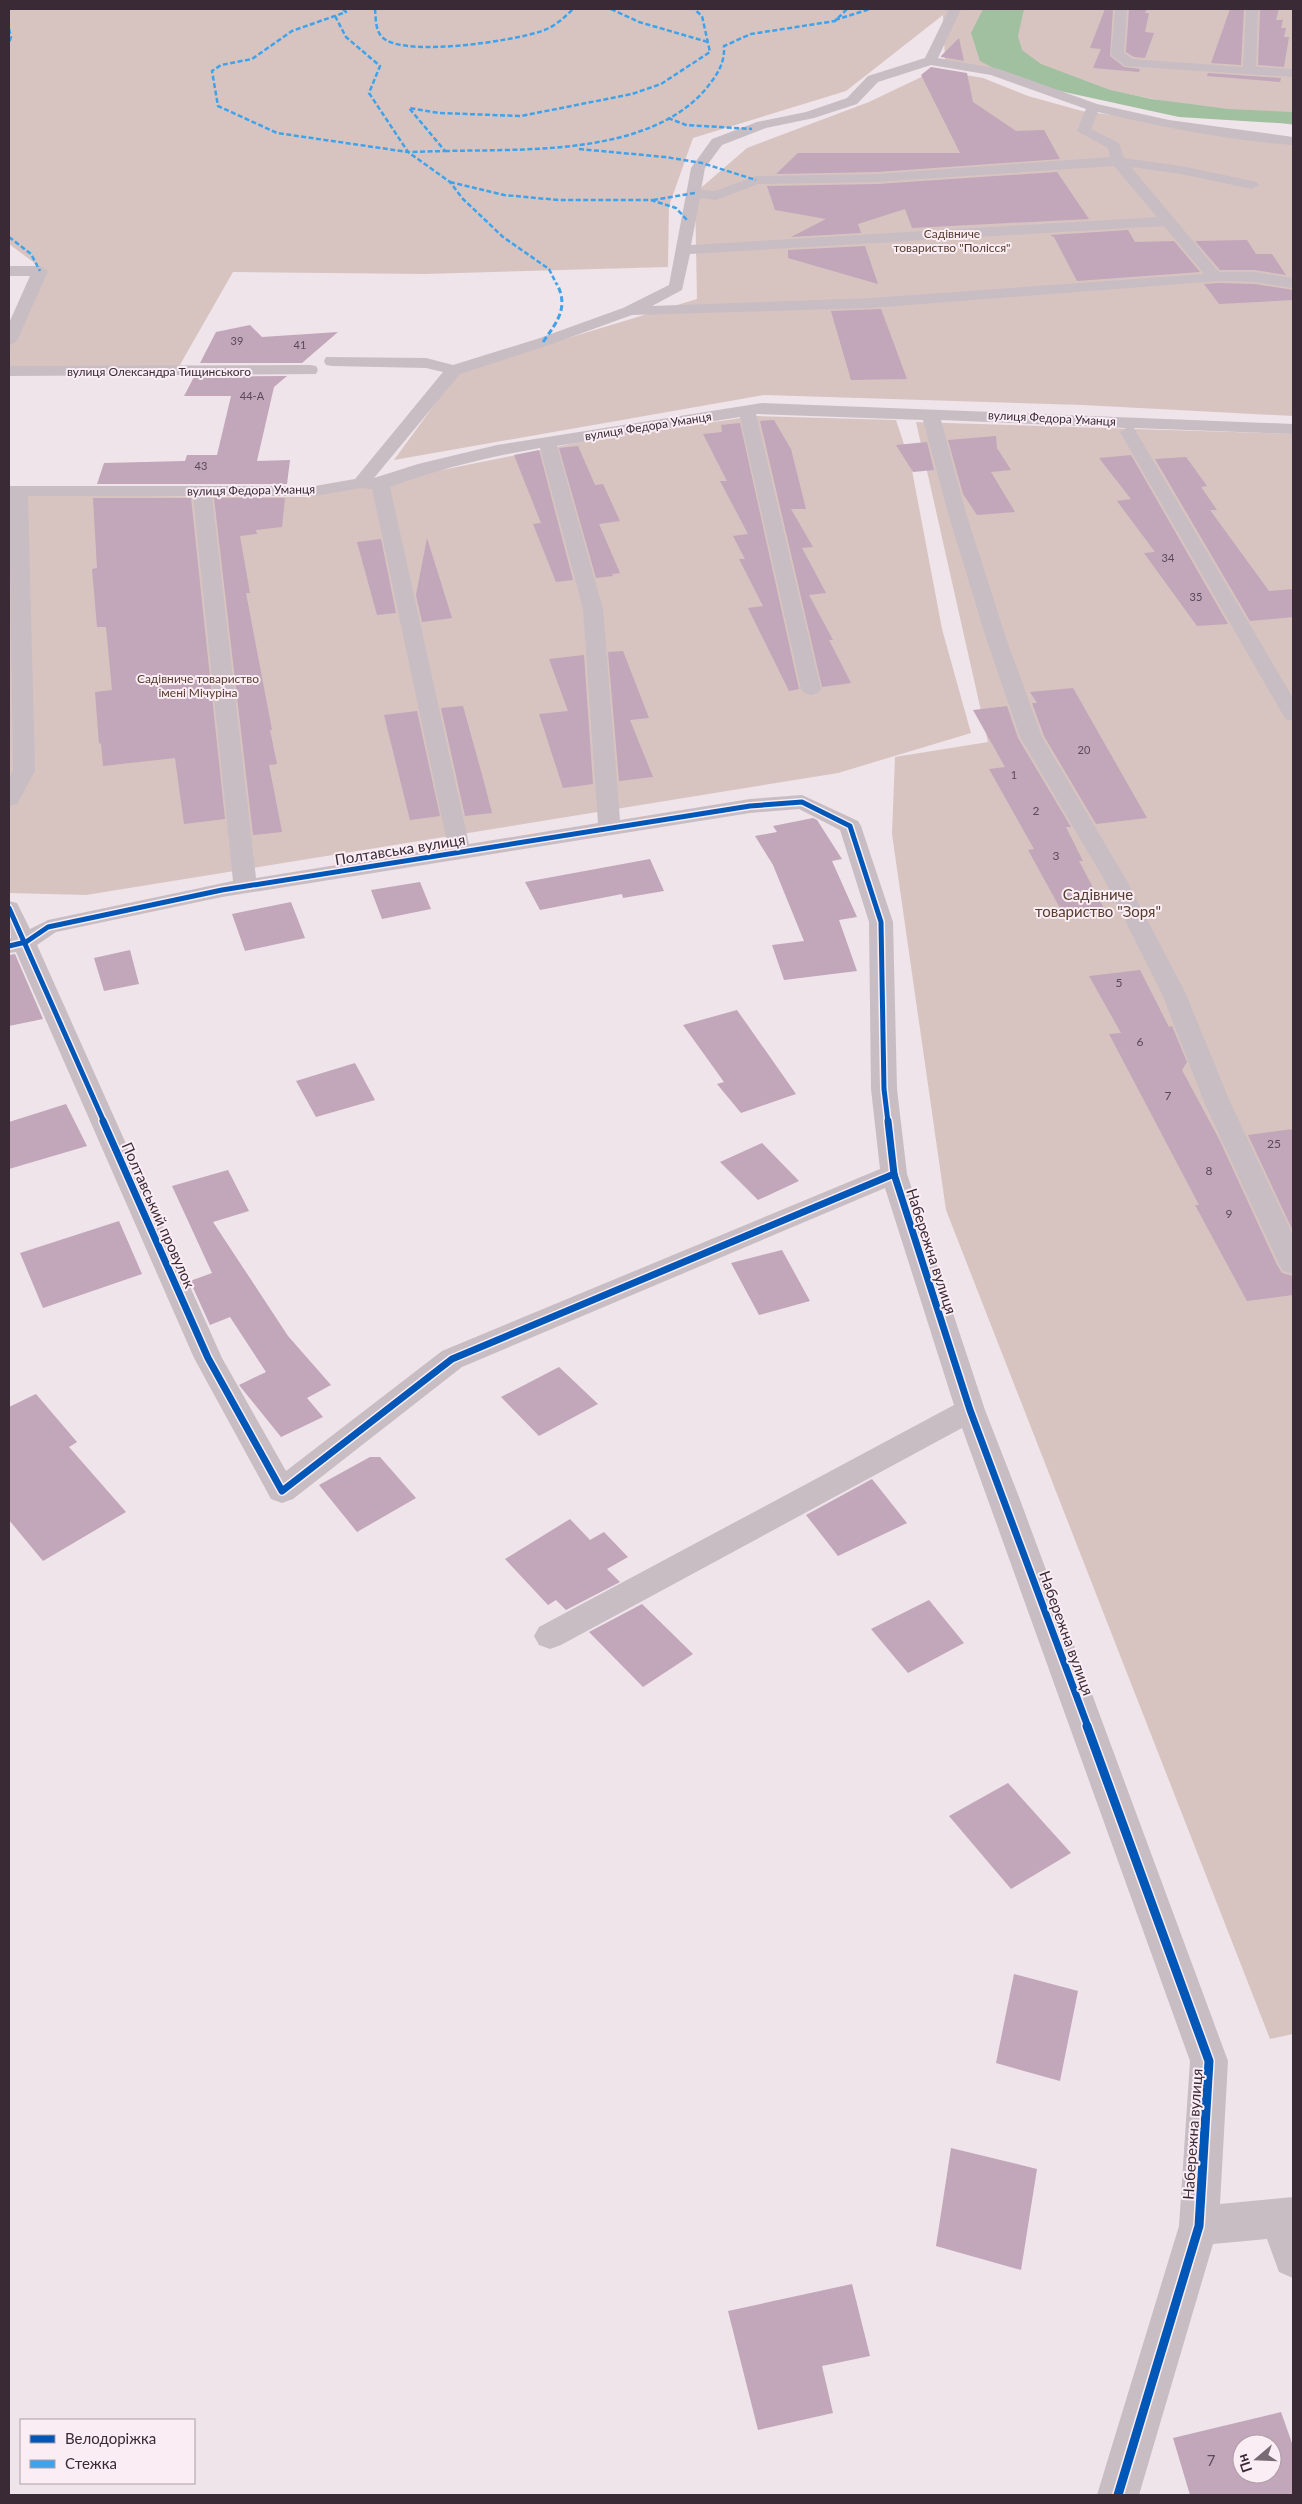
<svg xmlns="http://www.w3.org/2000/svg" width="1302" height="2504" viewBox="0 0 1302 2504" font-family="Lato,sans-serif">
  <rect width="100%" height="100%" fill="#efe4e9"/>
  <g fill="#d7c4c0">
    <path d="M9,9H1293V125L945,60L943,15L846,91L693,138L669,206L668,267L424,274L233,272L177,370L9,369V347L44,270L9,244Z"/>
    <path d="M936,70L983,78L1028,96L1082,111L1293,139V416L1083,405L764,395L394,460L459,371L697,299L695,193L747,148L869,102Z"/>
    <path d="M754,416L896,420L911,465L942,629L971,733L838,773L86,895L9,893V495L308,497L581,442Z"/>
    <path d="M916,422L1293,434V2034L1270,2039L946,1210L892,834L895,757L988,742Z"/>
  </g>
  <path fill="#a0c0a0" d="M983,9H1024L1018,36L1022,50L1041,64L1110,90L1152,99L1228,109L1293,112V124L1179,117L1023,83L980,61L971,33Z"/>
  <g fill="#c2a6ba" fill-rule="evenodd">
    <path d="M1105,9H1113L1110,56L1124,67L1140,69L1139,72L1093,68L1101,49L1090,48Z"/>
    <path d="M1129,9H1147L1145,13H1149L1145,32L1154,33L1145,58L1134,57L1126,52Z"/>
    <path d="M1230,9H1244L1241,65L1211,63Z"/>
    <path d="M1260,9H1279L1276,20H1283L1281,28H1286L1284,37H1289L1284,67L1258,65Z"/>
    <path d="M959,38L964,61L941,57V56Z"/>
    <path d="M931,67L967,73L973,102L1016,131L1044,130L1060,159L877,172L776,174L798,153H960L921,75Z"/>
    <path d="M1208,73L1281,78L1280,82L1207,76Z"/>
    <path d="M1057,172L1089,219L912,228L905,209L858,224L861,233L791,237L826,219L775,210L767,186L877,184Z"/>
    <path d="M1128,230L1135,242L1174,241L1200,272L1077,281L1054,237L1050,235Z"/>
    <path d="M1247,240L1256,254H1272L1286,275L1255,270H1220L1195,241Z"/>
    <path d="M865,246L878,284L788,258V250Z"/>
    <path d="M1219,283L1255,284L1293,290V300L1219,304L1204,284Z"/>
    <path d="M881,309L907,379L851,380L831,311Z"/>
    <path d="M250,325L262,337L338,332L302,363H200L216,332Z"/>
    <path d="M287,376L274,387L257,461L290,460L287,484H97L104,463L185,461L187,455H217L231,396H184L194,377Z"/>
    <path d="M774,420L791,449L806,509H791L813,547L802,548L826,593L809,595L833,640H829L851,683L822,687L760,421Z"/>
    <path d="M740,423L799,689L789,691L748,608L763,606L739,559H745L733,536L748,534L720,481H727L703,434L722,432L721,425Z"/>
    <path d="M996,436L997,448L1011,470L991,472L1015,512L977,515L963,494L948,440Z"/>
    <path d="M927,442L934,470L913,472L896,445Z"/>
    <path d="M578,446L595,485L603,484L620,521L599,524L620,573L612,574L613,576L596,578L559,448Z"/>
    <path d="M539,450L573,580L556,582L533,524L541,523L514,455Z"/>
    <path d="M1131,455L1228,624L1197,626L1144,553L1155,552L1117,501L1131,499L1099,458Z"/>
    <path d="M1186,457L1207,486L1201,487L1217,510H1210L1269,591L1293,589V617L1250,621L1155,459Z"/>
    <path d="M93,498H191L225,819L184,824L175,758L103,766L101,743L99,744L95,692L112,690L106,627H97L92,569L97,568Z"/>
    <path d="M214,498H285L282,527L256,530L257,534L240,536L250,593H246L272,730H270L277,764L269,765L282,832L253,835Z"/>
    <path d="M427,538L452,618L422,622L416,595Z"/>
    <path d="M381,539L396,613L377,615L357,542Z"/>
    <path d="M623,651L649,718L630,720L653,777L619,781L608,652Z"/>
    <path d="M584,655L593,784L563,788L539,714L568,711L549,659Z"/>
    <path d="M1073,688L1102,739L1147,818L1096,824L1044,736L1032,703H1037L1030,692Z"/>
    <path d="M463,706L484,782L492,813L465,816L441,708Z"/>
    <path d="M1007,706L1018,738L1071,827H1066L1083,861H1079L1107,914L1066,919L1028,850L1034,849L989,769L1005,767L973,710Z"/>
    <path d="M417,711L440,816L410,820L384,715Z"/>
    <path d="M813,818L817,820L842,859L832,861L857,917L839,920L857,971L784,980L772,945L804,941L773,865L755,836L777,832L773,826Z"/>
    <path d="M650,859L664,891L623,898L622,894L540,910L525,882Z"/>
    <path d="M420,882L431,909L382,919L371,890Z"/>
    <path d="M291,902L305,938L245,951L232,914Z"/>
    <path d="M130,950L139,984L104,991L94,958Z"/>
    <path d="M15,954L43,1019L9,1026V955Z"/>
    <path d="M1140,970L1169,1027L1172,1026L1187,1062L1182,1070L1219,1139L1277,1265L1282,1273L1293,1276V1295L1247,1301L1195,1205H1199L1109,1034L1121,1033L1089,976Z"/>
    <path d="M737,1010L796,1094L741,1113L717,1084L724,1082L683,1025Z"/>
    <path d="M355,1063L375,1100L316,1117L296,1081Z"/>
    <path d="M66,1104L87,1146L9,1169V1122Z"/>
    <path d="M1293,1129V1231L1248,1135Z"/>
    <path d="M762,1143L799,1181L758,1200L720,1162Z"/>
    <path d="M228,1170L249,1211L213,1222L288,1336L331,1385L307,1398L323,1417L281,1437L239,1385L266,1372L230,1317L210,1325L190,1281L212,1273L172,1186Z"/>
    <path d="M119,1221L142,1274L43,1308L20,1253Z"/>
    <path d="M782,1250L810,1301L759,1315L731,1263Z"/>
    <path d="M559,1367L598,1404L539,1436L501,1397Z"/>
    <path d="M36,1394L77,1442L69,1447L126,1512L43,1561L9,1520V1407Z"/>
    <path d="M370,1457H380L416,1498L357,1532L319,1485Z"/>
    <path d="M872,1479L907,1523L838,1556L806,1515Z"/>
    <path d="M570,1519L590,1540L604,1532L628,1557L607,1569L620,1582L566,1610L556,1600L548,1605L505,1559Z"/>
    <path d="M929,1600L964,1643L908,1673L871,1629Z"/>
    <path d="M642,1604L693,1654L643,1687L589,1632Z"/>
    <path d="M1008,1783L1071,1853L1011,1889L949,1816Z"/>
    <path d="M1014,1974L1078,1991L1060,2081L996,2063Z"/>
    <path d="M951,2148L1037,2169L1021,2270L936,2246Z"/>
    <path d="M852,2284L870,2356L822,2366L833,2413L758,2430L728,2311Z"/>
    <path d="M1281,2412L1293,2446V2495H1190L1173,2438ZM1242,2444H1272V2474H1242Z"/>
  </g>
  <g fill="none" stroke-linecap="round" stroke-linejoin="round">
    <g fill="#c8bdc3" fill-rule="evenodd">
      <path d="M949,9H961L938,58L999,69L1097,104L1169,120L1293,137V145C1227,140 1162,127 1098,112L1091,129L1119,143L1124,158L1181,166L1257,182L1259,185L1252,189L1181,174L1131,167L1219,272H1255L1293,278V288L1255,282L1219,281L871,308L632,315L549,345L460,374L374,478L418,464L497,445L762,403L1293,424V434L1134,428L1293,698V721L1286,719L1283,715L1120,432L1126,428L941,420L966,513L1006,638L1042,737L1127,881L1186,994L1230,1102L1293,1235V1274L1283,1271L1279,1264L1204,1102L1162,994L1105,881L1020,737L986,638L948,513L923,420L756,414L821,689L818,693L811,695L804,693L801,689L740,417L557,446L603,609L620,820L750,799L802,795L858,821L861,826L893,922L897,1089L907,1174L985,1410L1019,1497L1228,2061L1220,2204L1293,2197V2278L1279,2272L1267,2239L1213,2244L1139,2495H1097L1179,2226L1190,2061L962,1428L561,1645L550,1649L539,1645L534,1636L539,1627L954,1405L885,1188L462,1367L293,1499L282,1503L271,1499L194,1358L16,952L9,953V939L11,938L9,901L17,903L30,929L48,920L233,881L193,496H28L35,771L17,804L9,806V778L13,771L9,486H315L355,479L443,372L426,368L332,366L326,365L324,361L326,357L426,358L453,365L537,339L623,308L669,285L691,168L712,139L757,122L806,112L847,98L868,76L925,58ZM931,65L991,75L1086,109L1077,131L1108,148L1110,157L877,174L756,176L715,191L701,190L705,168L722,145L766,128L814,118L857,104L878,82ZM1114,166L1157,217L691,245L700,198L716,200L758,184L877,182ZM1164,226L1204,274L871,298L652,306L682,290L690,254ZM540,448L583,609L598,823L469,844L390,487C439,469 488,457 540,448ZM361,488L372,489L448,847L256,878L212,496H315ZM799,809L840,830L869,922L871,1089L880,1169L442,1351L286,1471L222,1358L37,945L56,932L222,897L750,813Z"/>
      <path d="M1115,9H1127L1124,53L1133,59L1243,67L1246,9H1258L1256,67L1293,69V77L1125,66L1111,55Z"/>
      <path d="M9,266H40L48,271L17,341L9,346V323L30,276H9Z"/>
      <path d="M310,365L316,366L318,370L316,374L9,376V366Z"/>
    </g>
    <g stroke="#3fa3eb" stroke-width="2.5" stroke-dasharray="5 2.5" stroke-linecap="butt">
      <path d="M343,9L346,12L292,31L252,59L221,65L212,71L218,106L277,133L408,152L445,151L409,108L439,113L521,116L632,94L661,84L710,52L702,16L694,9"/>
      <path d="M375,9C376,20 375,34 386,40C412,56 513,41 542,31C554,27 564,18 573,9"/>
      <path d="M611,9L639,22L708,42"/>
      <path d="M335,16L346,37L380,66L369,93L408,152L450,182L462,198L503,237L549,269L557,285"/>
      <path d="M835,20L870,9"/>
      <path d="M9,29L11,37L9,43"/>
      <path d="M668,118L686,125L752,129"/>
      <path d="M579,149L665,157L702,163L756,180"/>
      <path d="M445,151C525,149 647,156 705,90C716,76 725,65 724,46L751,34L835,21L847,9"/>
      <path d="M450,182L504,195L558,200H651L676,208L688,221"/>
      <path d="M653,200L695,193"/>
      <path d="M9,237L31,254L40,271"/>
    </g>
    <path stroke="#3fa3eb" stroke-width="3" stroke-dasharray="6 3" stroke-linecap="butt" d="M543,342C557,322 569,308 557,284"/>
    <defs>
      <g id="cycleway-far2">
        <path d="M9,908L104,1122"/>
        <path d="M9,946L26,942L48,927L222,890L750,806L802,802L850,826L881,922L884,1089L888,1122"/>
      </g>
      <g id="cycleway-far1">
        <path d="M103,1121L208,1358L282,1491L452,1359L894,1174"/>
        <path d="M888,1121L894,1174L970,1410L1088,1727"/>
      </g>
      <path id="cycleway" d="M1087,1726L1209,2061L1199,2226L1118,2495"/>
    </defs>
    <use href="#cycleway-far2" stroke="#faedf3" stroke-width="8"/>
    <use href="#cycleway-far1" stroke="#faedf3" stroke-width="10"/>
    <use href="#cycleway" stroke="#faedf3" stroke-width="12"/>
    <use href="#cycleway-far2" stroke="#0057b8" stroke-width="5"/>
    <use href="#cycleway-far1" stroke="#0057b8" stroke-width="7"/>
    <use href="#cycleway" stroke="#0057b8" stroke-width="9"/>
  </g>
  <g text-anchor="middle" dominant-baseline="central" stroke-width="4" stroke-linejoin="round" paint-order="stroke">
    <g font-size="11" fill="#5c4956">
      <text x="237" y="340">39</text>
      <text x="300" y="344">41</text>
      <text x="252" y="395">44-А</text>
      <text x="201" y="465">43</text>
      <text x="1168" y="557">34</text>
      <text x="1196" y="596">35</text>
      <text x="1084" y="749">20</text>
      <text x="1014" y="774">1</text>
    </g>
    <g font-size="12" fill="#583c2e" stroke="#faedf3">
      <text x="952" y="233">Садівниче<tspan x="952" dy="14">товариство "Полісся"</tspan></text>
      <text x="198" y="678">Садівниче товариство<tspan x="198" dy="14">імені Мічуріна</tspan></text>
    </g>
    <g font-size="12" fill="#3a2a35" stroke="#faedf3">
      <text x="159" y="371">вулиця Олександра Тищинського</text>
      <text transform="translate(1052 418) rotate(3)">вулиця Федора Уманця</text>
      <text transform="translate(648 426) rotate(-9)">вулиця Федора Уманця</text>
      <text transform="translate(251 490) rotate(-1)">вулиця Федора Уманця</text>
    </g>
    <g font-size="12" fill="#5c4956">
      <text x="1036" y="810">2</text>
      <text x="1056" y="855">3</text>
      <text x="1119" y="982">5</text>
      <text x="1140" y="1041">6</text>
      <text x="1168" y="1095">7</text>
      <text x="1274" y="1143">25</text>
      <text x="1209" y="1170">8</text>
      <text x="1229" y="1213">9</text>
    </g>
    <g font-size="15" fill="#3a2a35" stroke="#faedf3">
      <text transform="translate(400 849) rotate(-9)">Полтавська вулиця</text>
      <text transform="translate(159 1215) rotate(66)">Полтавський провулок</text>
      <text transform="translate(932 1251) rotate(72)">Набережна вулиця</text>
      <text transform="translate(1067 1633) rotate(70)">Набережна вулиця</text>
      <text transform="translate(1192 2134) rotate(-86)">Набережна вулиця</text>
    </g>
    <g font-size="15" fill="#583c2e" stroke="#faedf3">
      <text x="1098" y="894">Садівниче<tspan x="1098" dy="17">товариство "Зоря"</tspan></text>
    </g>
    <g font-size="15" fill="#5c4956">
      <text x="1211" y="2460">7</text>
    </g>
  </g>
  <rect width="1302" height="2504" fill="none" stroke="#3a2a35" stroke-width="20"/>
  <rect x="20" y="2419" width="175" height="65" fill="#faedf3" stroke="#ad9fa7"/>
  <rect x="30" y="2435" width="25" height="8" fill="#0057b8" stroke="#ad9fa7"/>
  <text x="65" y="2444" font-size="15" fill="#3a2a35">Велодоріжка</text>
  <rect x="30" y="2460" width="25" height="8" fill="#3fa3eb" stroke="#ad9fa7"/>
  <text x="65" y="2469" font-size="15" fill="#3a2a35">Стежка</text>
  <g transform="translate(1257 2459) rotate(251)"><circle r="24" fill="#faedf3" stroke="#ad9fa7"/>
  <path d="M0-4L9 19L0 12L-9 19Z" fill="#796b74"/>
  <text y="-8" font-size="14" font-weight="bold" text-anchor="middle" fill="#3a2a35">Пн</text>
  </g>
</svg>
